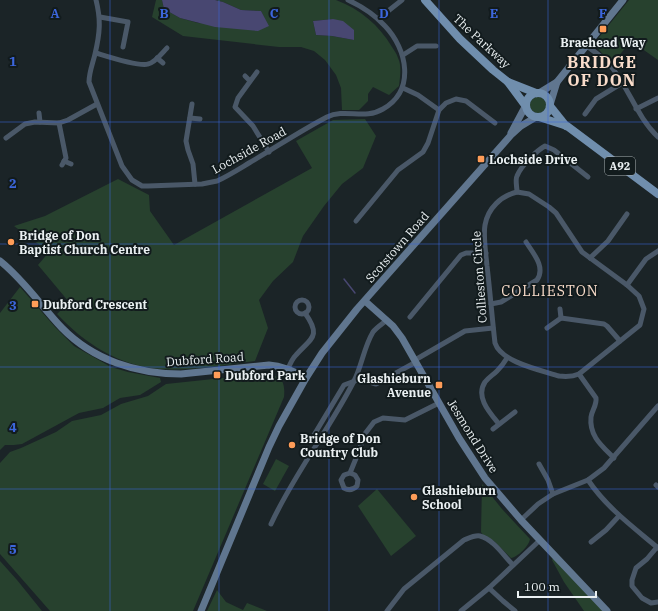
<svg xmlns="http://www.w3.org/2000/svg" width="658" height="611" viewBox="0 0 658 611" font-family="'IBM Plex Serif',serif">
  <rect width="100%" height="100%" fill="#1b2427"/>
  <g fill="#27412e" fill-rule="evenodd">
    <path d="M156,0H162L164,9L180,18L198,23L268,26L261,11L241,10L223,2L215,0H336C360,9 379,25 392,47C394,50 397,54 398,58C402,66 400,77 399,86L389,95L373,87L368,94V101L359,110H342L341,88L336,75L325,60L314,51L301,47H279L183,36L152,17ZM333,19L354,40L332,36L316,35L313,21Z"/>
    <path d="M629,0H658V60L631,41L613,63C607,57 596,51 596,41Z"/>
    <circle cx="538" cy="105" r="8"/>
    <path d="M365,119L376,136L363,168L342,184L324,206L303,236L293,262L273,281L259,300L268,328L255,361C224,365 192,371 160,369C119,366 84,343 57,314L69,302L38,265L49,252L14,226L45,216L118,179L149,195L150,211L174,245L312,168L296,141L333,120Z"/>
    <path d="M20,287L55,327L74,346L111,367L128,372L160,378L161,382L140,395L120,398L103,408L79,413L22,444L14,445H5L0,450V313Z"/>
    <path d="M261,374C278,375 286,377 284,397L193,611H50L0,554V463L10,452L21,448L56,432L72,421L101,415L121,404L148,396L166,384Z"/>
    <path d="M276,459L289,466L275,491L263,484Z"/>
    <path d="M482,484L502,509L530,539C529,546 518,557 511,558L494,541L483,535L481,532Z"/>
    <path d="M377,489L416,536L391,556L358,506Z"/>
    <path d="M553,558L603,611H584L564,582L552,560Z"/>
    <path d="M0,561L17,580L42,611H0Z"/>
    <path d="M217,590L226,602L243,610L247,603L267,611H207Z"/>
  </g>
  <g fill="#484771">
    <path d="M162,0H215L223,2L241,10L261,11L269,26L258,31L215,27L180,18L164,9Z"/>
    <path d="M333,19L343,21L354,30V40L332,36L316,35L313,21Z"/>
  </g>
  <g fill="none" stroke-linecap="round" stroke-linejoin="round">
    <path stroke="#484771" stroke-width="1.5" d="M344,279L355,293"/>
    <g stroke="#4a5868" stroke-width="5">
      <path d="M96,0C101,20 100,33 95,54C93,63 89,72 89,82L122,166L132,180L142,186H148L202,184L217,181C228,176 239,169 249,163C275,148 300,131 327,117C345,108 365,120 383,109C416,90 407,49 385,26C375,15 361,6 348,0"/>
      <path d="M100,17L128,22L123,47"/>
      <path d="M378,19L402,0"/>
      <path d="M586,45C594,52 603,57 610,65C629,88 637,117 658,137"/>
      <path d="M96,53C106,56 139,67 148,64C155,63 162,53 167,48"/>
      <path d="M403,55L417,46H436"/>
      <path d="M157,58L163,63"/>
      <path d="M257,72L238,98L235,107L253,126L269,152"/>
      <path d="M245,76L250,81"/>
      <path d="M403,88L418,95L439,110"/>
      <path d="M192,104L186,141L188,150L193,164L195,184"/>
      <path d="M636,109L658,98"/>
      <path d="M39,113L40,122"/>
      <path d="M585,114L596,99L622,83"/>
      <path d="M190,118L200,119"/>
      <path d="M59,123L66,158L62,165"/>
      <path d="M6,138L25,124L35,122L59,123L68,120L97,104"/>
      <path d="M64,161L71,164"/>
      <path d="M517,192L529,194L549,207L556,213L582,252L627,285L639,296L644,309L640,325L579,374C572,377 567,377 559,376C540,370 501,362 495,343C492,317 490,291 487,266C486,255 483,236 485,225C488,208 501,196 517,192Z"/>
      <path d="M517,192C517,187 515,180 517,176C521,166 536,151 545,146L554,150L588,177"/>
      <path d="M356,221L398,170L423,152L428,143L439,110L446,103L456,99L466,101L495,123"/>
      <path d="M590,258L608,241L627,214"/>
      <path d="M627,285L646,259L658,251"/>
      <circle cx="302" cy="307" r="7"/>
      <path d="M491,304L501,302L537,280C546,267 533,253 526,242"/>
      <path d="M560,309L561,318"/>
      <path d="M410,317L461,255L466,253H486"/>
      <path d="M547,328L561,318L604,324L607,326L620,341"/>
      <path d="M415,360L465,331L493,328"/>
      <path d="M288,369C290,364 292,359 296,355C311,338 322,337 305,313"/>
      <path d="M579,374L596,398C597,405 592,410 591,417C589,436 602,446 614,458"/>
      <path d="M499,424C490,413 475,397 485,382C489,377 493,375 497,371C501,367 504,363 507,358"/>
      <path d="M493,429L515,412"/>
      <path d="M311,440L344,385L360,379L376,384L416,362"/>
      <path d="M539,464L548,480L553,494"/>
      <path d="M350,473L355,475L358,480L357,486C353,490 349,491 344,488L341,480L344,475L350,473L359,451L364,435L374,422L383,418L405,420L439,403"/>
      <path d="M588,480C607,508 633,527 658,548"/>
      <path d="M656,485L658,487"/>
      <path d="M521,520L538,504L553,494L588,480L604,468L658,406"/>
      <path d="M271,524C294,474 329,430 354,381C362,365 364,347 373,332C376,328 382,324 387,320"/>
      <path d="M591,542L606,530L619,516"/>
      <path d="M657,547L647,559L636,568L632,580V586L642,598L651,603L658,602"/>
      <path d="M489,588L503,601L515,611"/>
      <path d="M387,611L404,589L464,540C469,538 475,535 480,536C493,539 504,556 513,565"/>
      <path d="M461,611L489,588L540,540"/>
    </g>
    <g stroke="#60768f" stroke-width="7">
      <path d="M539,93L557,82L623,0"/>
      <path d="M550,105L557,82"/>
      <path d="M511,133L525,107"/>
      <path d="M0,261C24,280 41,306 62,328C93,360 137,374 181,374L269,365C282,366 294,371 306,378"/>
      <path d="M365,301L393,326L402,338L459,438L485,478L521,520L607,611"/>
      <path d="M201,611L269,447L279,426L306,378L322,353L357,309L511,135L521,126L536,117"/>
    </g>
    <g stroke="#708ead" stroke-width="8">
      <path d="M425,0L460,39L493,70L508,82L536,93"/>
      <path d="M508,82L525,105"/>
      <circle cx="538" cy="105" r="12"/>
      <path d="M550,106L566,126"/>
      <path d="M539,117L567,126L658,194"/>
    </g>
  </g>
  <path fill="none" stroke="#3c66dc" stroke-width="1" stroke-opacity="0.55" d="M110,0V611M219,0V611M329,0V611M439,0V611M548,0V611M0,122H658M0,244H658M0,367H658M0,489H658"/>
  <g fill="#fe9c58" stroke="#121b1d" stroke-width="1.5">
    <rect x="599" y="25" width="8" height="8" rx="2"/>
    <rect x="477" y="155" width="8" height="8" rx="2"/>
    <circle cx="11" cy="242" r="4"/>
    <rect x="31" y="300" width="8" height="8" rx="2"/>
    <rect x="213" y="371" width="8" height="8" rx="2"/>
    <rect x="435" y="381" width="8" height="8" rx="2"/>
    <circle cx="292" cy="445" r="4"/>
    <circle cx="414" cy="497" r="4"/>
  </g>
  <g text-anchor="middle" dominant-baseline="central" stroke-width="4" stroke-linejoin="round" paint-order="stroke">
    <rect fill="#121b1d" stroke="#a9b0b2" stroke-width="1" x="605" y="157" width="30" height="18" rx="3"/>
    <g font-size="11" font-weight="bold" fill="#eaf0f2">
      <text x="620" y="166">A92</text>
    </g>
    <g font-size="12" fill="#eaf0f2" stroke="#121b1d">
      <text transform="translate(482 41) rotate(43)">The Parkway</text>
      <text transform="translate(249 150) rotate(-29)">Lochside Road</text>
      <text transform="translate(397 247) rotate(-49)">Scotstown Road</text>
      <text transform="translate(479 277) rotate(-94)">Collieston Circle</text>
      <text transform="translate(205 359) rotate(-4)">Dubford Road</text>
      <text transform="translate(473 436) rotate(58)">Jesmond Drive</text>
    </g>
    <g font-size="12" font-weight="bold" fill="#eaf0f2" stroke="#121b1d" text-anchor="start">
      <text x="603" y="42" text-anchor="middle">Braehead Way</text>
      <text x="489" y="159">Lochside Drive</text>
      <text x="19" y="235">Bridge of Don<tspan x="19" dy="14">Baptist Church Centre</tspan></text>
      <text x="43" y="304">Dubford Crescent</text>
      <text x="225" y="375">Dubford Park</text>
      <text x="431" y="378" text-anchor="end">Glashieburn<tspan x="431" dy="14">Avenue</tspan></text>
      <text x="300" y="438">Bridge of Don<tspan x="300" dy="14">Country Club</tspan></text>
      <text x="422" y="490">Glashieburn<tspan x="422" dy="14">School</tspan></text>
    </g>
    <g font-size="14" letter-spacing="1" fill="#f9dcca" stroke="#121b1d">
      <text x="550" y="291">COLLIESTON</text>
    </g>
    <g font-size="16" font-weight="bold" letter-spacing="1" fill="#f9dcca" stroke="#121b1d">
      <text x="602" y="62">BRIDGE<tspan x="602" dy="18">OF DON</tspan></text>
    </g>
  </g>
  <g font-size="13" text-anchor="middle" font-weight="bold" fill="#3c66dc" stroke="#121b1d" stroke-width="4" stroke-linejoin="round" paint-order="stroke">
    <text x="55" y="18">A</text>
    <text x="164" y="18">B</text>
    <text x="274" y="18">C</text>
    <text x="384" y="18">D</text>
    <text x="494" y="18">E</text>
    <text x="603" y="18">F</text>
    <text x="13" y="66">1</text>
    <text x="13" y="188">2</text>
    <text x="13" y="310">3</text>
    <text x="13" y="432">4</text>
    <text x="13" y="554">5</text>
  </g>
  <path d="M518 591v6h78v-6" fill="none" stroke="#eaf0f2" stroke-width="2"/>
  <text x="524" y="591" font-size="12" fill="#eaf0f2" stroke="#121b1d" stroke-width="3" paint-order="stroke">100 m</text>
</svg>
